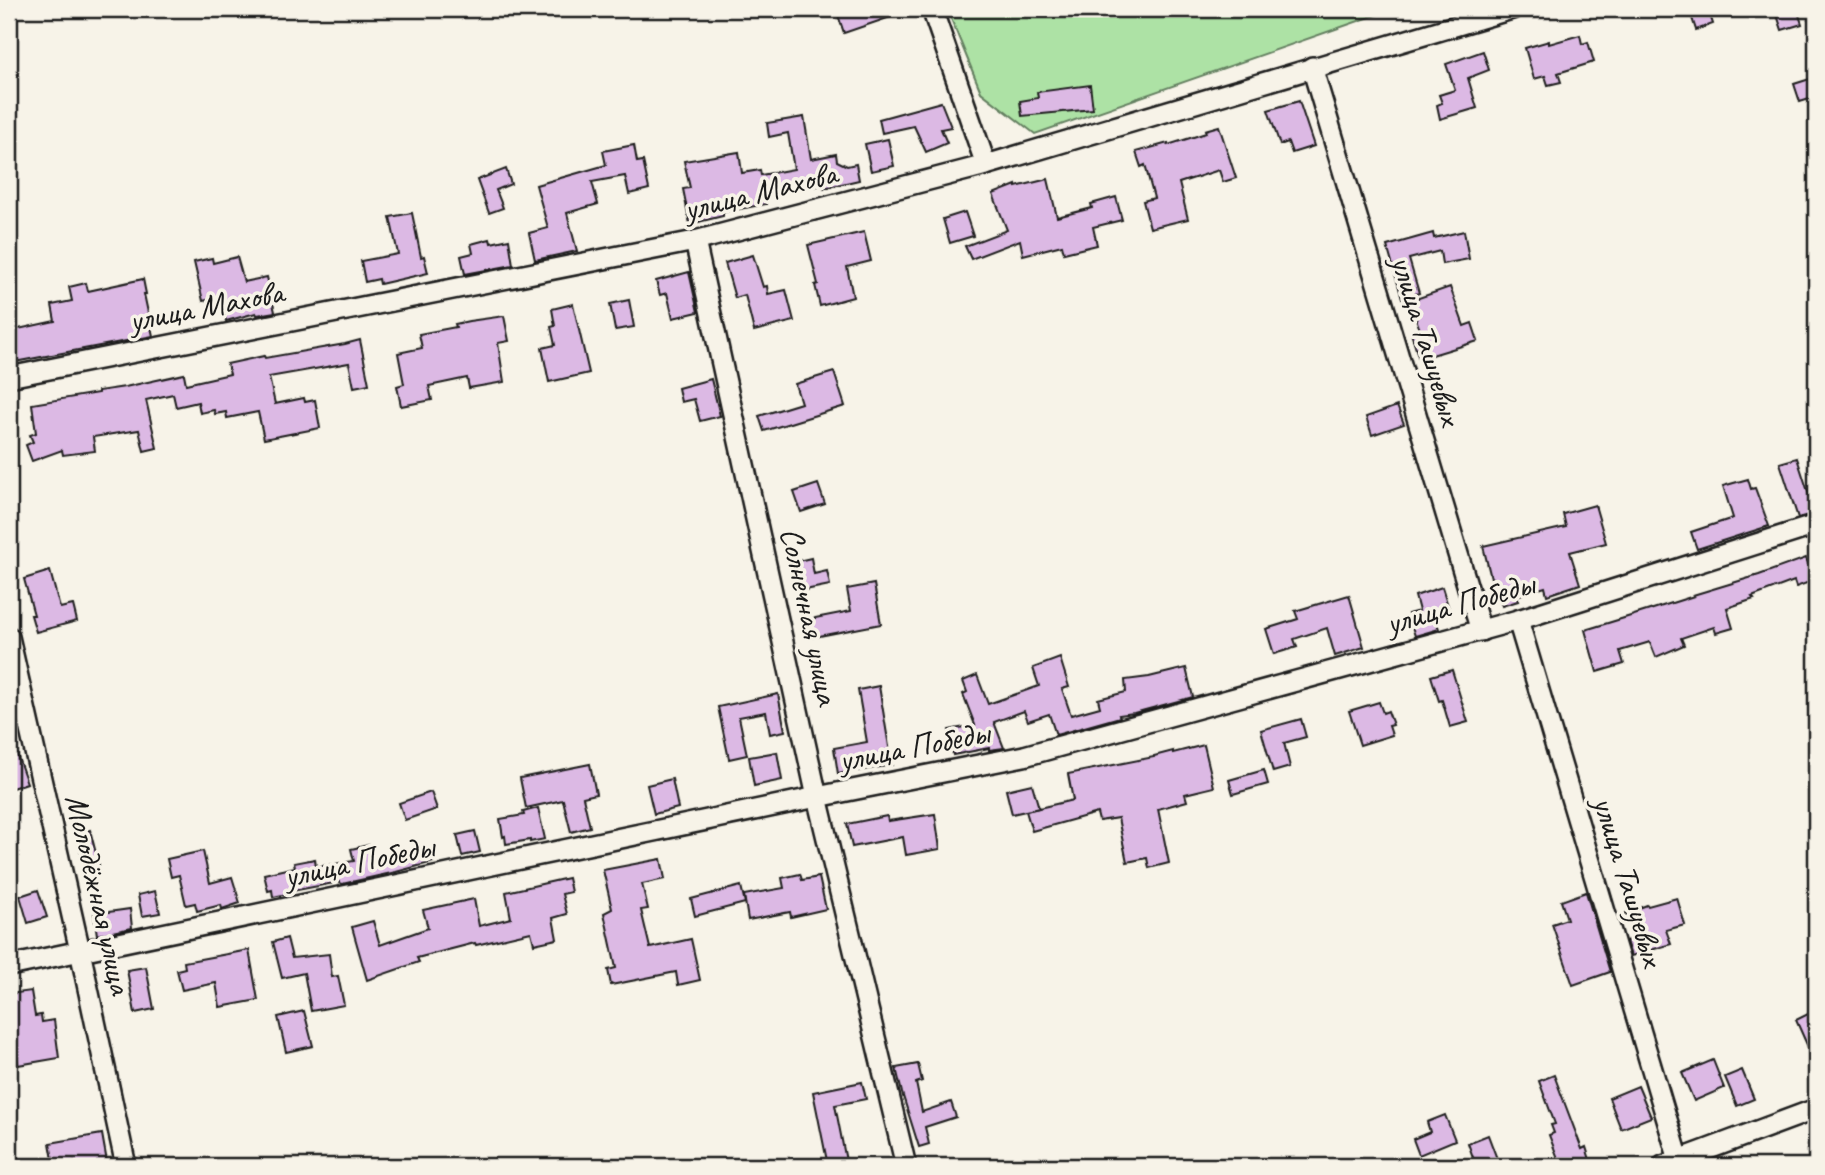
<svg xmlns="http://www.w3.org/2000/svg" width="1825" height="1175" viewBox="0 0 1825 1175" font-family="Caveat,sans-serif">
  <rect width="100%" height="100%" fill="#f7f3e8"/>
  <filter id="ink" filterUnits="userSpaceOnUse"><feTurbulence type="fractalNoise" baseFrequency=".0143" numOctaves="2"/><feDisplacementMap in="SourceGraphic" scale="14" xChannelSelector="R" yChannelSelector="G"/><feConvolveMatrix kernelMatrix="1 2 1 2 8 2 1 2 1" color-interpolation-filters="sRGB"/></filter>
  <g filter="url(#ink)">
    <path fill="#ade2a5" stroke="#647f60" stroke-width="2" d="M947,9H1393L1035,134L981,92Z"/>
    <g fill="#dcb9e4" stroke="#1c1c1c" stroke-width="2">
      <path d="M836,9H908V11L844,33Z"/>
      <path d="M1689,9H1708L1713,24L1696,30Z"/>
      <path d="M1775,9H1797L1802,24L1782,30Z"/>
      <path d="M1580,35L1582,44L1588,42L1594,62L1558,73L1561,82L1548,85L1545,76L1534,79L1525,48L1549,41V44Z"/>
      <path d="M1483,51L1489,70L1468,78L1477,108L1440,119L1437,105L1442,103L1439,95L1455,90L1446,64Z"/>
      <path d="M1816,77V97L1800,102L1794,84Z"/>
      <path d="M1090,85L1093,109L1022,116L1020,101L1038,98L1037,92Z"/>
      <path d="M1299,101L1314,146L1292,153L1288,142L1280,145L1268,110Z"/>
      <path d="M941,102L951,127L941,129L947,143L926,152L914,126L882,133L879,119Z"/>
      <path d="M804,117L811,159L836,154L837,161L847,166L856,164L859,180L824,188L823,185L765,195L766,204L723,212V216L690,224L683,189L690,188L684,161L739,152L742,173L760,170L761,175L794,169L788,133L769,137L767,123Z"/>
      <path d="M1219,126L1236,178L1223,182L1219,170L1179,183L1188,219L1150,228L1143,201L1154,198L1145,165L1141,167L1136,152L1168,143V145L1206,133L1205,130Z"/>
      <path d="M888,139L894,166L871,171L865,144Z"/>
      <path d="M634,145L637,162L643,161L649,189L629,194L625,176L592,182L598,204L567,213L577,251L535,260L529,233L548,228L536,185L606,165L603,151Z"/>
      <path d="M506,169L511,184L496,190L503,208L489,213L477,180Z"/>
      <path d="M1048,179L1057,217L1092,208L1091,204L1116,197L1122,220L1093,227L1097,245L1064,253L1062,245L1023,255L1020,240L971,259L965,246L1007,230L993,194L1016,185V187Z"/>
      <path d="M965,212L973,236L950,243L943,219Z"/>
      <path d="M412,213L421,257L424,256L428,273L380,284L379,279L365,282L361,261L398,254L390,217Z"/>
      <path d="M1464,231L1469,259L1442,264L1440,251L1409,259L1419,293L1402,298L1387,246L1433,233L1434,238Z"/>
      <path d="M864,232L871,261L847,267L853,297L820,306L815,285L818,284L808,245Z"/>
      <path d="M490,239L491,243L509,239L513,265L465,274L461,256L473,253L471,244Z"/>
      <path d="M753,255L763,287L767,286L768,294L786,290L794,321L754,331L745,295L735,298L725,263Z"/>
      <path d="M237,257L244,282L267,277L275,312L257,315L256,313L226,321L220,297L203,301L194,262L212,258L213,263Z"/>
      <path d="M689,272L698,312L673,318L667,293L660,295L656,281Z"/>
      <path d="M143,279L146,294H144L153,336L9,363V331L55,321L52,305L72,301L69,287L86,283L88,291Z"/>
      <path d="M1450,287L1464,326L1472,323L1478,341L1419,359L1411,333L1420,330L1410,301Z"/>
      <path d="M629,300L634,327L615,330L610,304Z"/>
      <path d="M573,304L589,373L549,382L542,348L555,345L551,327L555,326L552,309Z"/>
      <path d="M504,316L509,341L498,343L504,382L469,388L467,378L429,386L432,400L401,406L397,386L404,384L398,353L422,348L419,334L456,327L455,324L469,321Z"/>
      <path d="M360,340L369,384L354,387L349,363L269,377L275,404L304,398L305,402L315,400L320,428L264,439L258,412L227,418L226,412L215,414L214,410L200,413L198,402L176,407L173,394L146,400L157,448L144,451L139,430L93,437L95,451L63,455L62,450L32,461L26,445L33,442L30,435L36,433L32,404L98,393V391L125,387L184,374L186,384L230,374L227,364L264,356L265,358L345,344Z"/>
      <path d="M834,372L845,406L764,431L759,416L801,403L795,384Z"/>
      <path d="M711,379L720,416L700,421L694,399L681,402L678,388Z"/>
      <path d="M1397,406L1404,424L1372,435L1366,417Z"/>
      <path d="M1797,458L1815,513L1798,518L1780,463Z"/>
      <path d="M1748,479L1751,489L1755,488L1769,526L1697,549L1691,532L1733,518L1723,486Z"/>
      <path d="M818,484L825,504L801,512L794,492Z"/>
      <path d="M1595,505L1606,543L1570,552L1580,584L1547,595L1545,587L1516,596L1518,601L1502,606L1493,578H1491L1483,546L1566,527L1563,514Z"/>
      <path d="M811,558L814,574L827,571L830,585L800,591L794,562Z"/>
      <path d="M1806,558L1815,580L1796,587L1794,581L1752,597L1754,599L1727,608L1733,628L1716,633L1714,627L1681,638L1684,645L1656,657L1650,642L1620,651L1624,664L1597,672L1585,630L1634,615L1694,596L1693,595L1759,575Z"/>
      <path d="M50,571L60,608L73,605L77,621L36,632L31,615H34L24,579Z"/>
      <path d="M874,584L881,624L809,638L805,620L851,611L847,589Z"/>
      <path d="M1442,587L1449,609L1434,614L1439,629L1415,636L1408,614L1419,611L1415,596Z"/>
      <path d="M1349,595L1364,647L1335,656L1327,628L1294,639L1297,647L1274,654L1266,629L1298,619L1295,611Z"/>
      <path d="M1060,658L1069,687L1062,689L1071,715L1100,707L1098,699L1126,692L1125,680L1149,677L1186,668L1193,697L1134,713L1119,715L1120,717L1056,735L1049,714L1028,721L1024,711L994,722L1004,748L989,750V748L953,755L949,730L975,725L963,694L967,692L963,681L977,675L988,704L1039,686L1033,668Z"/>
      <path d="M1452,670L1468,722L1450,727L1442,700L1439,701L1431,676Z"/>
      <path d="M879,686L892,765L838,774L834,748L867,742L858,690Z"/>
      <path d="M778,694L785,731L770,734L766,712L739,717L747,755L729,759L718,707Z"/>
      <path d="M1379,702L1383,713L1388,711L1393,725L1389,726L1392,735L1360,745L1349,711Z"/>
      <path d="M1301,719L1306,737L1284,743L1290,767L1273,772L1261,730Z"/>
      <path d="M9,738H11L27,783L9,789Z"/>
      <path d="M1204,745L1214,787L1185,794L1187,801L1158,809L1169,863L1149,868L1147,858L1127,862L1118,818L1099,821L1097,813L1032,831L1026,811L1073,800L1068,774L1154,757V756L1173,751V753Z"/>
      <path d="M777,752L782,780L754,786L749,757Z"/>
      <path d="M590,764L596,794L583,797L590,827L571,832L563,800L526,808L520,778Z"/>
      <path d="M1264,770L1268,784L1233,794L1229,780Z"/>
      <path d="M672,779L678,808L654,814L647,785Z"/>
      <path d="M1032,784L1039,808L1012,814L1006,790Z"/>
      <path d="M431,792L437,809L405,820L399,803Z"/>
      <path d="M538,808L545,839L530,842V840L506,844L505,836L503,837L500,819L524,815L523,812Z"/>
      <path d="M935,814L940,849L906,855L903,837L852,847L847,824L887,816L888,821Z"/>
      <path d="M90,830L99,865L85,869L76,834Z"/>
      <path d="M475,831L480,852L462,856L457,835Z"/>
      <path d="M369,845L372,859L398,852L400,858L430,850L433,862L396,872L342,884L339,882L292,891V893L273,897L272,890L268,891L264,874L295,867L294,863L315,859L316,867L354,861L351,849Z"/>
      <path d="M203,851L210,883L232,877L240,903L222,909L221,905L197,911L195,903L186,905L179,875L171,877L167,859Z"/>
      <path d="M661,859L665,879L642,884L648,909L641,910L650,948L691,939L700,980L678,985L676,972L611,985L608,970L616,968L604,913L612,909L603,870Z"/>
      <path d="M800,874L802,880L819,877L826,909L791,917L790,912L748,920L744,895L784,888L782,878Z"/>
      <path d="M568,878L571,892L562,894L567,914L553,918L557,939L534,944L531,932L476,945L475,943L417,958L419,962L367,980L352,927L373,921L380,945L428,928L423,910L474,899L479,926L511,918L506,892Z"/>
      <path d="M741,886L745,903L695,916L691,899Z"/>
      <path d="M38,890L47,917L28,923L20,896Z"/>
      <path d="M155,891L160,913L142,916L138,895Z"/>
      <path d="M1586,892L1610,972L1573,985L1552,924L1567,919L1561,901Z"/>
      <path d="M1677,898L1685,925L1666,930L1671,944L1631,956L1626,941L1635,938L1626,913L1647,905L1648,906Z"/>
      <path d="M130,909L132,928L97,935L94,914Z"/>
      <path d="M287,938L292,958L329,954L332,977L338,976L344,1005L311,1011L304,973L282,978L273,942Z"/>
      <path d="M249,950L258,1000L220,1007L216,983L182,990L177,970L185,968L184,962Z"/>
      <path d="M146,967L154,1009L135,1013L127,970Z"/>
      <path d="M31,991L35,1016L41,1015L42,1022L54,1020L59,1058L18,1065L9,1005V994Z"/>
      <path d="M1816,1010V1065L1796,1020Z"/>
      <path d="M304,1011L313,1046L286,1052L278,1017Z"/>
      <path d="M1713,1060L1724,1088L1694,1101L1682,1073Z"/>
      <path d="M918,1064L922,1081L916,1083L922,1112L951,1102L956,1117L925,1127L929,1144L919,1147L902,1093L896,1068Z"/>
      <path d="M1742,1070L1754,1099L1737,1106L1725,1077Z"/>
      <path d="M1554,1075L1582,1149L1586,1147L1591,1163L1582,1166H1561L1549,1135L1554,1133L1551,1125L1555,1124L1539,1081Z"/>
      <path d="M862,1082L866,1099L835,1105L847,1166H828L813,1092Z"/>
      <path d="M1638,1086L1651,1117L1621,1129L1609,1098Z"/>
      <path d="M1445,1115L1455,1140L1419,1155L1413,1139L1430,1132L1427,1122Z"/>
      <path d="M102,1134L107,1162L76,1166V1162L54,1165L50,1143Z"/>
      <path d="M1488,1135L1497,1159L1476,1166L1468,1143Z"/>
    </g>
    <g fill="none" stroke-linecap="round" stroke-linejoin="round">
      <defs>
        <g id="street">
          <path d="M932,9L986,165"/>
          <path d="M1312,67L1481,631"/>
          <path d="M695,241L817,797L906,1166"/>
          <path d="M9,377L695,241L986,165L1512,9"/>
          <path d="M1518,620L1679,1160"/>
          <path d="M9,637L80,951L126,1166"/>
          <path d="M9,966L817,797L1024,756L1518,620L1816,525"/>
          <path d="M1663,1166L1816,1109"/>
        </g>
      </defs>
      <use href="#street" stroke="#1c1c1c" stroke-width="24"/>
      <use href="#street" stroke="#f7f3e8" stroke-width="19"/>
    </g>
  </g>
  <g text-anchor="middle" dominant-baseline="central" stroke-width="7" stroke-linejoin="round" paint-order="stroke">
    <g font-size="33" fill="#1c1c1c" stroke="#f7f3e8">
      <text transform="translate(760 191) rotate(-14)">улица Махова</text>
      <text transform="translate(206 306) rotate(-11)">улица Махова</text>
      <text transform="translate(1427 340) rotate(73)">улица Ташуевых</text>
      <text transform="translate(1460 603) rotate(-16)">улица Победы</text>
      <text transform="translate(810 616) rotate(78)">Солнечная улица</text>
      <text transform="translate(914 746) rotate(-11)">улица Победы</text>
      <text transform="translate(359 861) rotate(-12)">улица Победы</text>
      <text transform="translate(1629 881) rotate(73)">улица Ташуевых</text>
      <text transform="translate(99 894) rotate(77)">Молодёжная улица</text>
    </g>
  </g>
  <rect width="1825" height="1175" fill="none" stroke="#f7f3e8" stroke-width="35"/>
  <rect x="18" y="18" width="1790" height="1140" fill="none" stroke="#1c1c1c" stroke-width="2.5" filter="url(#ink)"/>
</svg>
